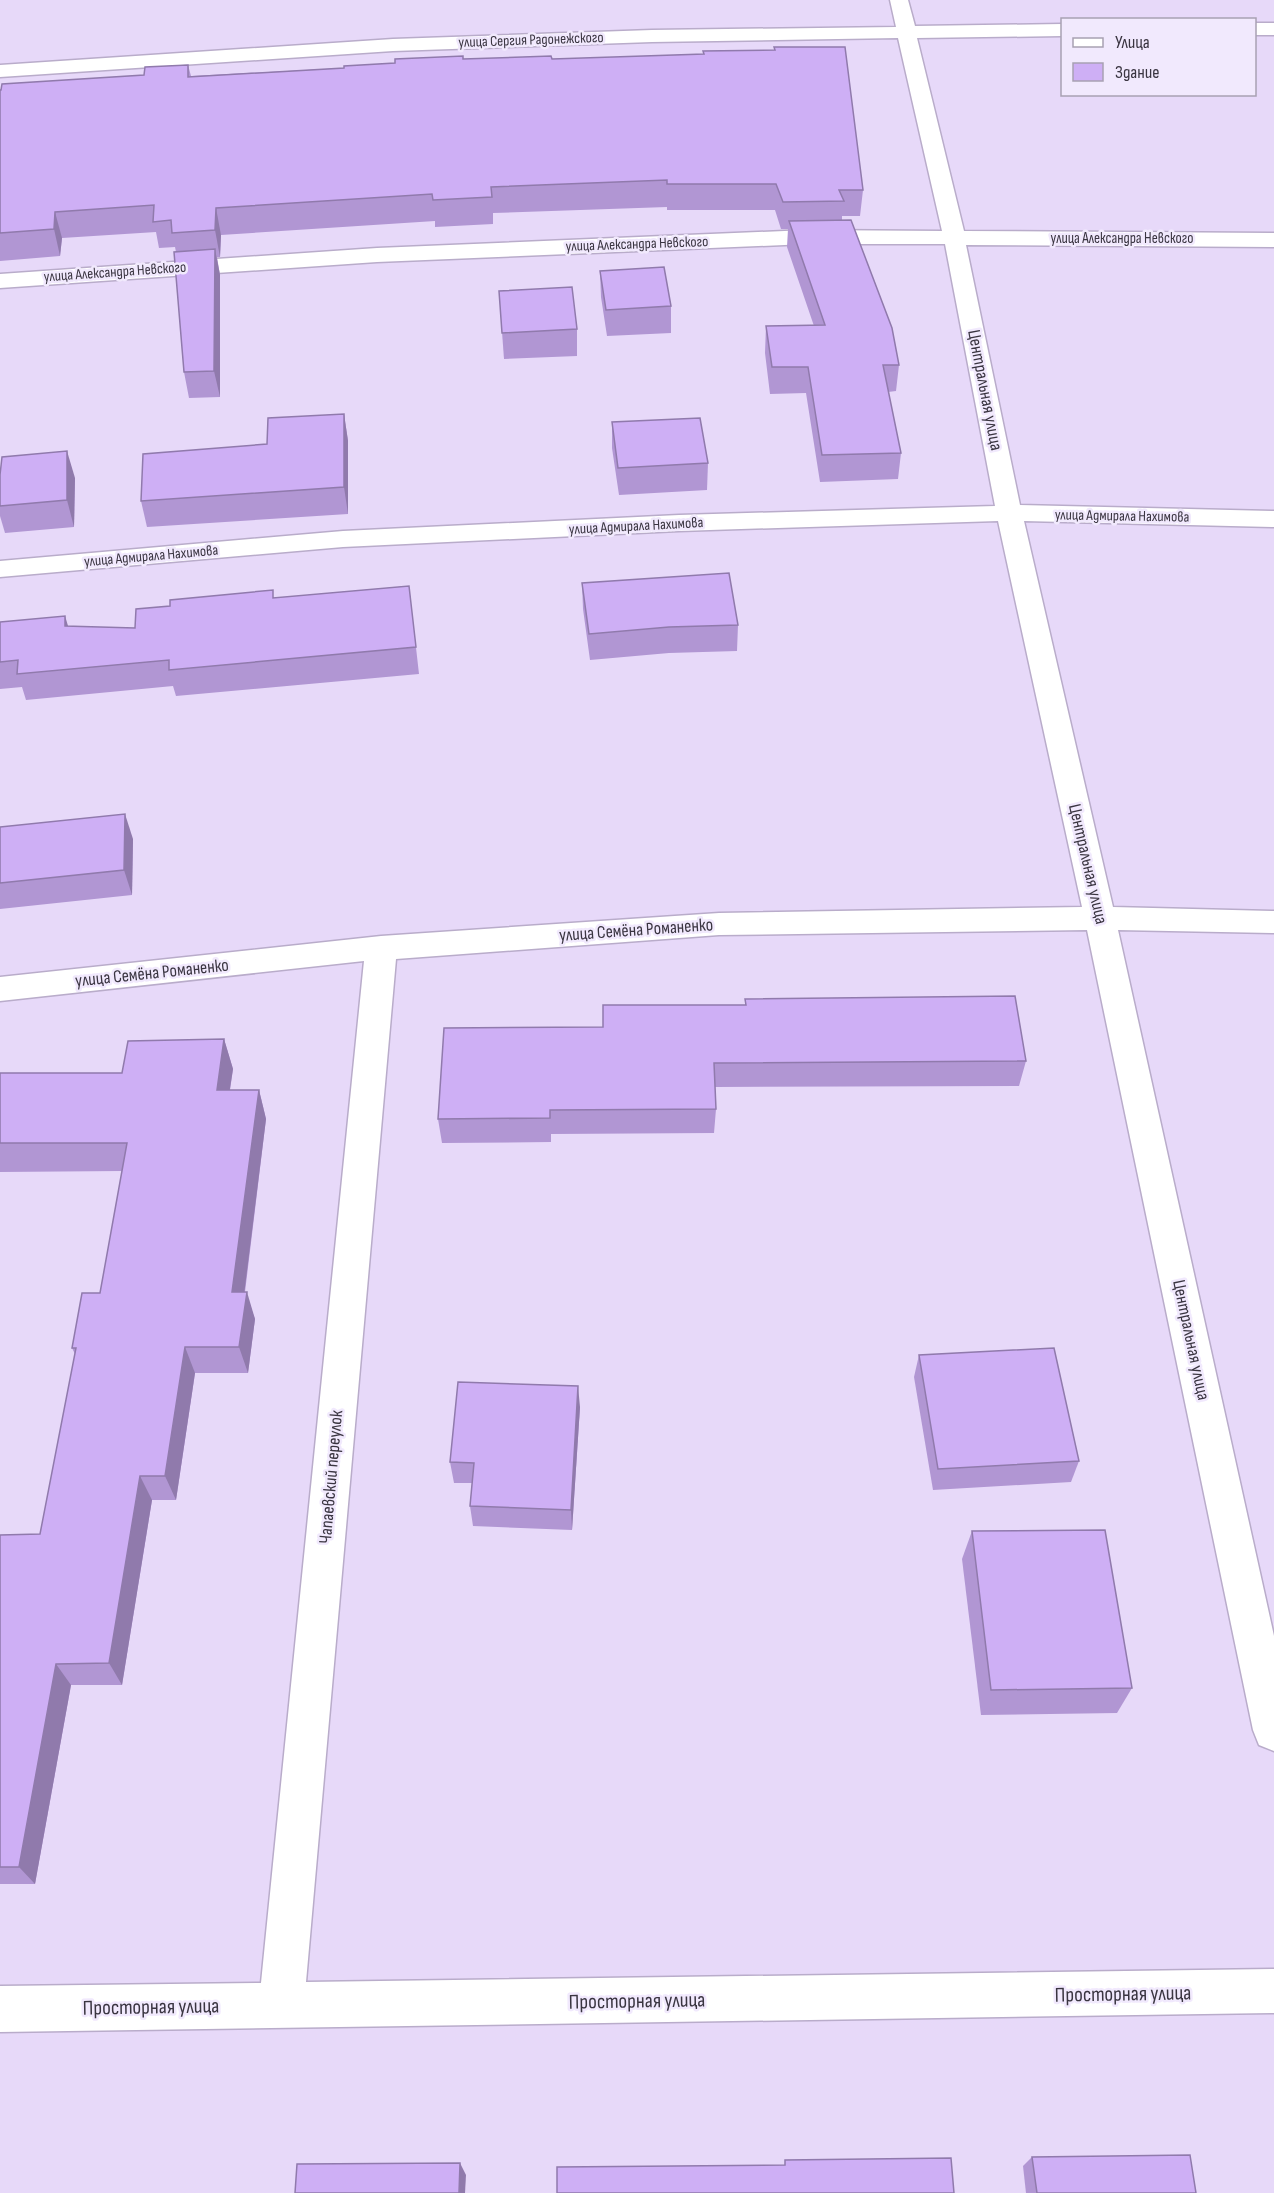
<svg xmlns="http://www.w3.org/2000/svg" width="1274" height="2193" viewBox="0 0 1274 2193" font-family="'Sofia Sans Condensed',sans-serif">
  <rect width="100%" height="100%" fill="#e7d9f9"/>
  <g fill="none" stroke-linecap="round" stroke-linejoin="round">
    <defs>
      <g id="minor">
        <path d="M890,0H908L915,26L1062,24V36L917,38L964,231L1274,233V247L966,245L1020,505L1274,511V527L1024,521L1113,907L1274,911V933L1118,930L1274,1636V1751L1259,1745L1253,1730L1087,930L719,935L396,959L306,1982L1274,1969V2013L0,2032V1986L261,1983L364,961L0,1001V977L381,936L719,913L1082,907L998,521L679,531L343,547L0,577V561L343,531L679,515L995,506L945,244H807L377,262L0,288V274L377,248L807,230L942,231L898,38L652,42L393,51L0,77V65L393,39L652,30L896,27Z"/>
        <rect x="1254" y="23" width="20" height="12"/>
      </g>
    </defs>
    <use href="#minor" stroke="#b9acca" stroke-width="3"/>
    <use href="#minor" fill="#fff" fill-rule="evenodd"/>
  </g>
  <g fill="#b196d3">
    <path d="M463,59H552L863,190L860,216H842V220L899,365L896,391L888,392L901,453L898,479L820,482L806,393L770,394L765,353L766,326H814L787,247L788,229H781L775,210H667V207L493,213V224L435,227V221L221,235L220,257H217L220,275V397L189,398L184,372L176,252L175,247L159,248L156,232L62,238L60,256L0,261V90L144,75L188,65L191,76L344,68Z"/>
    <path d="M600,271L671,306V333L607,336L601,297Z"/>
    <path d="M499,291L577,329V356L504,359Z"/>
    <path d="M344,414L348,441V514L147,527L141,501L267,444Z"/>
    <path d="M612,422L708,463L707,490L619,495L612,448Z"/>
    <path d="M0,475L75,478L74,527L5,533L0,516Z"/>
    <path d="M582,583L738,625L737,651L669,653L590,660L583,609Z"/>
    <path d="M409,586L419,674L176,696L173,686L26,700L22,687L0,689V622L68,627L135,628L274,598Z"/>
    <path d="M0,827L133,839L132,895L0,909Z"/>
    <path d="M745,999L1026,1061L1019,1086L715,1087L716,1109L714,1133L551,1134V1142L442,1143L438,1119L603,1027L745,1005Z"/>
    <path d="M224,1039L233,1069L230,1090H259L266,1119L245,1292L255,1319L248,1373H195L176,1500H152L122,1685H71L35,1884H0V1535L40,1534L75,1354L72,1348L100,1293L122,1171L0,1172V1073H122Z"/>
    <path d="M919,1355L1079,1461L1071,1482L933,1490L914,1377Z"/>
    <path d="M580,1407L572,1530L473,1526L470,1506L472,1483H454L450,1462Z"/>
    <path d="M972,1531L1132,1688L1117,1713L981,1715L962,1559Z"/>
    <path d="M1032,2157L1196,2193H1026L1023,2166Z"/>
  </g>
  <g fill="#907aac">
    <path d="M216,208L221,235L220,257L215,230Z"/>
    <path d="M55,212L62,238L60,256L54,229Z"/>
    <path d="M215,249L220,275V397L214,371Z"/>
    <path d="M344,414L348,441V514L344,487Z"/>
    <path d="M67,451L75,478L74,527L67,500Z"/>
    <path d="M65,616L73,642L65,626Z"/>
    <path d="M125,814L133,839L132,895L124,870Z"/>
    <path d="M224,1039L233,1069L225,1120L217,1090Z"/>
    <path d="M259,1090L266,1119L241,1319L232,1292Z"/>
    <path d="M247,1292L255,1319L248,1373L239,1347Z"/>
    <path d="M185,1347L195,1373L176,1500L165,1476Z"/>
    <path d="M578,1386L580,1407L572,1530L571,1510Z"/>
    <path d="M140,1476L152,1500L122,1685L109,1663Z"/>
    <path d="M56,1664L71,1685L35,1884L19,1867Z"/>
    <path d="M460,2163L466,2175L465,2193H459Z"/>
  </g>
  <g fill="#ceaff5" stroke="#907aac" stroke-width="1.5">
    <path d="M774,47H845L863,190H839L844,201L783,202L776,184H667V180L491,187L492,197L433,200L432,194L216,208L215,230L172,233L171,220L153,222L154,205L55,212L54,229L0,233V90H1L2,84L144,75L145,67L188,65V77L344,68V66L395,63V59L463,56V59L551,56L552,59L704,54L703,51L775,50Z"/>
    <path d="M851,220L892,328L899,365H883L901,453L822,455L808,367H772L766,326L825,325L789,221Z"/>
    <path d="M215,249L214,371L184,372L174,252Z"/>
    <path d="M664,267L671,306L606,310L600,271Z"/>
    <path d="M572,287L577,329L502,333L499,291Z"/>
    <path d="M344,414V487L141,501L143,454L267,444L268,418Z"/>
    <path d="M700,418L708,463L618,468L612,422Z"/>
    <path d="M67,451V500L0,506V475L2,457Z"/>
    <path d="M729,573L738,625L669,627L589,634L582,583Z"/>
    <path d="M409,586L416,647L169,670V660L17,674L18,660L0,662V622L65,616V626L135,628L136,609L170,606V600L273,590V598Z"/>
    <path d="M125,814L124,870L0,883V827Z"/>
    <path d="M1015,996L1026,1061L714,1063L716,1109L550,1110V1118L438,1119L444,1028L603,1027V1005H746L745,999Z"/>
    <path d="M224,1039L217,1090H259L232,1292H247L239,1347H185L165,1476H140L109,1663L56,1664L19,1867H0V1535L40,1534L76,1348H72L82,1293H100L127,1143H0V1073H122L128,1041Z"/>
    <path d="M1054,1348L1079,1461L938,1469L919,1355Z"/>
    <path d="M458,1382L578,1386L571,1510L470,1506L474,1463L450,1462Z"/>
    <path d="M1105,1530L1132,1688L991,1690L972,1531Z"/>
    <path d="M1190,2155L1196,2193H1037L1032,2157Z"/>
    <path d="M951,2158L954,2193H557V2167L785,2165V2160Z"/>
    <path d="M460,2163L459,2193H295L297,2164Z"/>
  </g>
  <g text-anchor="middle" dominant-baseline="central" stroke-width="5" stroke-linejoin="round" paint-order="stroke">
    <g font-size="15" fill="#3a3541" stroke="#f1e9fd">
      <text transform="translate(531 40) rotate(-2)">улица Сергия Радонежского</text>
      <text x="1122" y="238">улица Александра Невского</text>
      <text transform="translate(637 244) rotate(-2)">улица Александра Невского</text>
      <text transform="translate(115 272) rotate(-4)">улица Александра Невского</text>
      <text transform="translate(1122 516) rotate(1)">улица Адмирала Нахимова</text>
      <text transform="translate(636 526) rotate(-3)">улица Адмирала Нахимова</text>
      <text transform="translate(151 556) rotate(-5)">улица Адмирала Нахимова</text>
    </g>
    <g font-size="18" fill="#3a3541" stroke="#f1e9fd">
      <text transform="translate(985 390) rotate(79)">Центральная улица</text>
      <text transform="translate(1088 864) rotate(77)">Центральная улица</text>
      <text transform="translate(636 930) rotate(-4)">улица Семёна Романенко</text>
      <text transform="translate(152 973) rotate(-6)">улица Семёна Романенко</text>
      <text transform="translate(1191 1340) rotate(78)">Центральная улица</text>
      <text transform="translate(331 1477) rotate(-85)">Чапаевский переулок</text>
    </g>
    <g font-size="21" fill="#3a3541" stroke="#f1e9fd">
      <text transform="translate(1123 1994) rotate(-1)">Просторная улица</text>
      <text transform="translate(637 2001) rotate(-1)">Просторная улица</text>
      <text transform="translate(151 2007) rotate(-1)">Просторная улица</text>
    </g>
  </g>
  <rect x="1061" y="18" width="195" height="78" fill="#f1e9fd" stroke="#a8a1b2" stroke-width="1.5"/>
  <rect x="1073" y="38" width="30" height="9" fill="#ffffff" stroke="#a8a1b2" stroke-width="1.5"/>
  <text x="1115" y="48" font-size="18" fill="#3a3541">Улица</text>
  <rect x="1073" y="63" width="30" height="18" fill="#ceaff5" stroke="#a8a1b2" stroke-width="1.5"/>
  <text x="1115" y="78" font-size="18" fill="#3a3541">Здание</text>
</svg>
